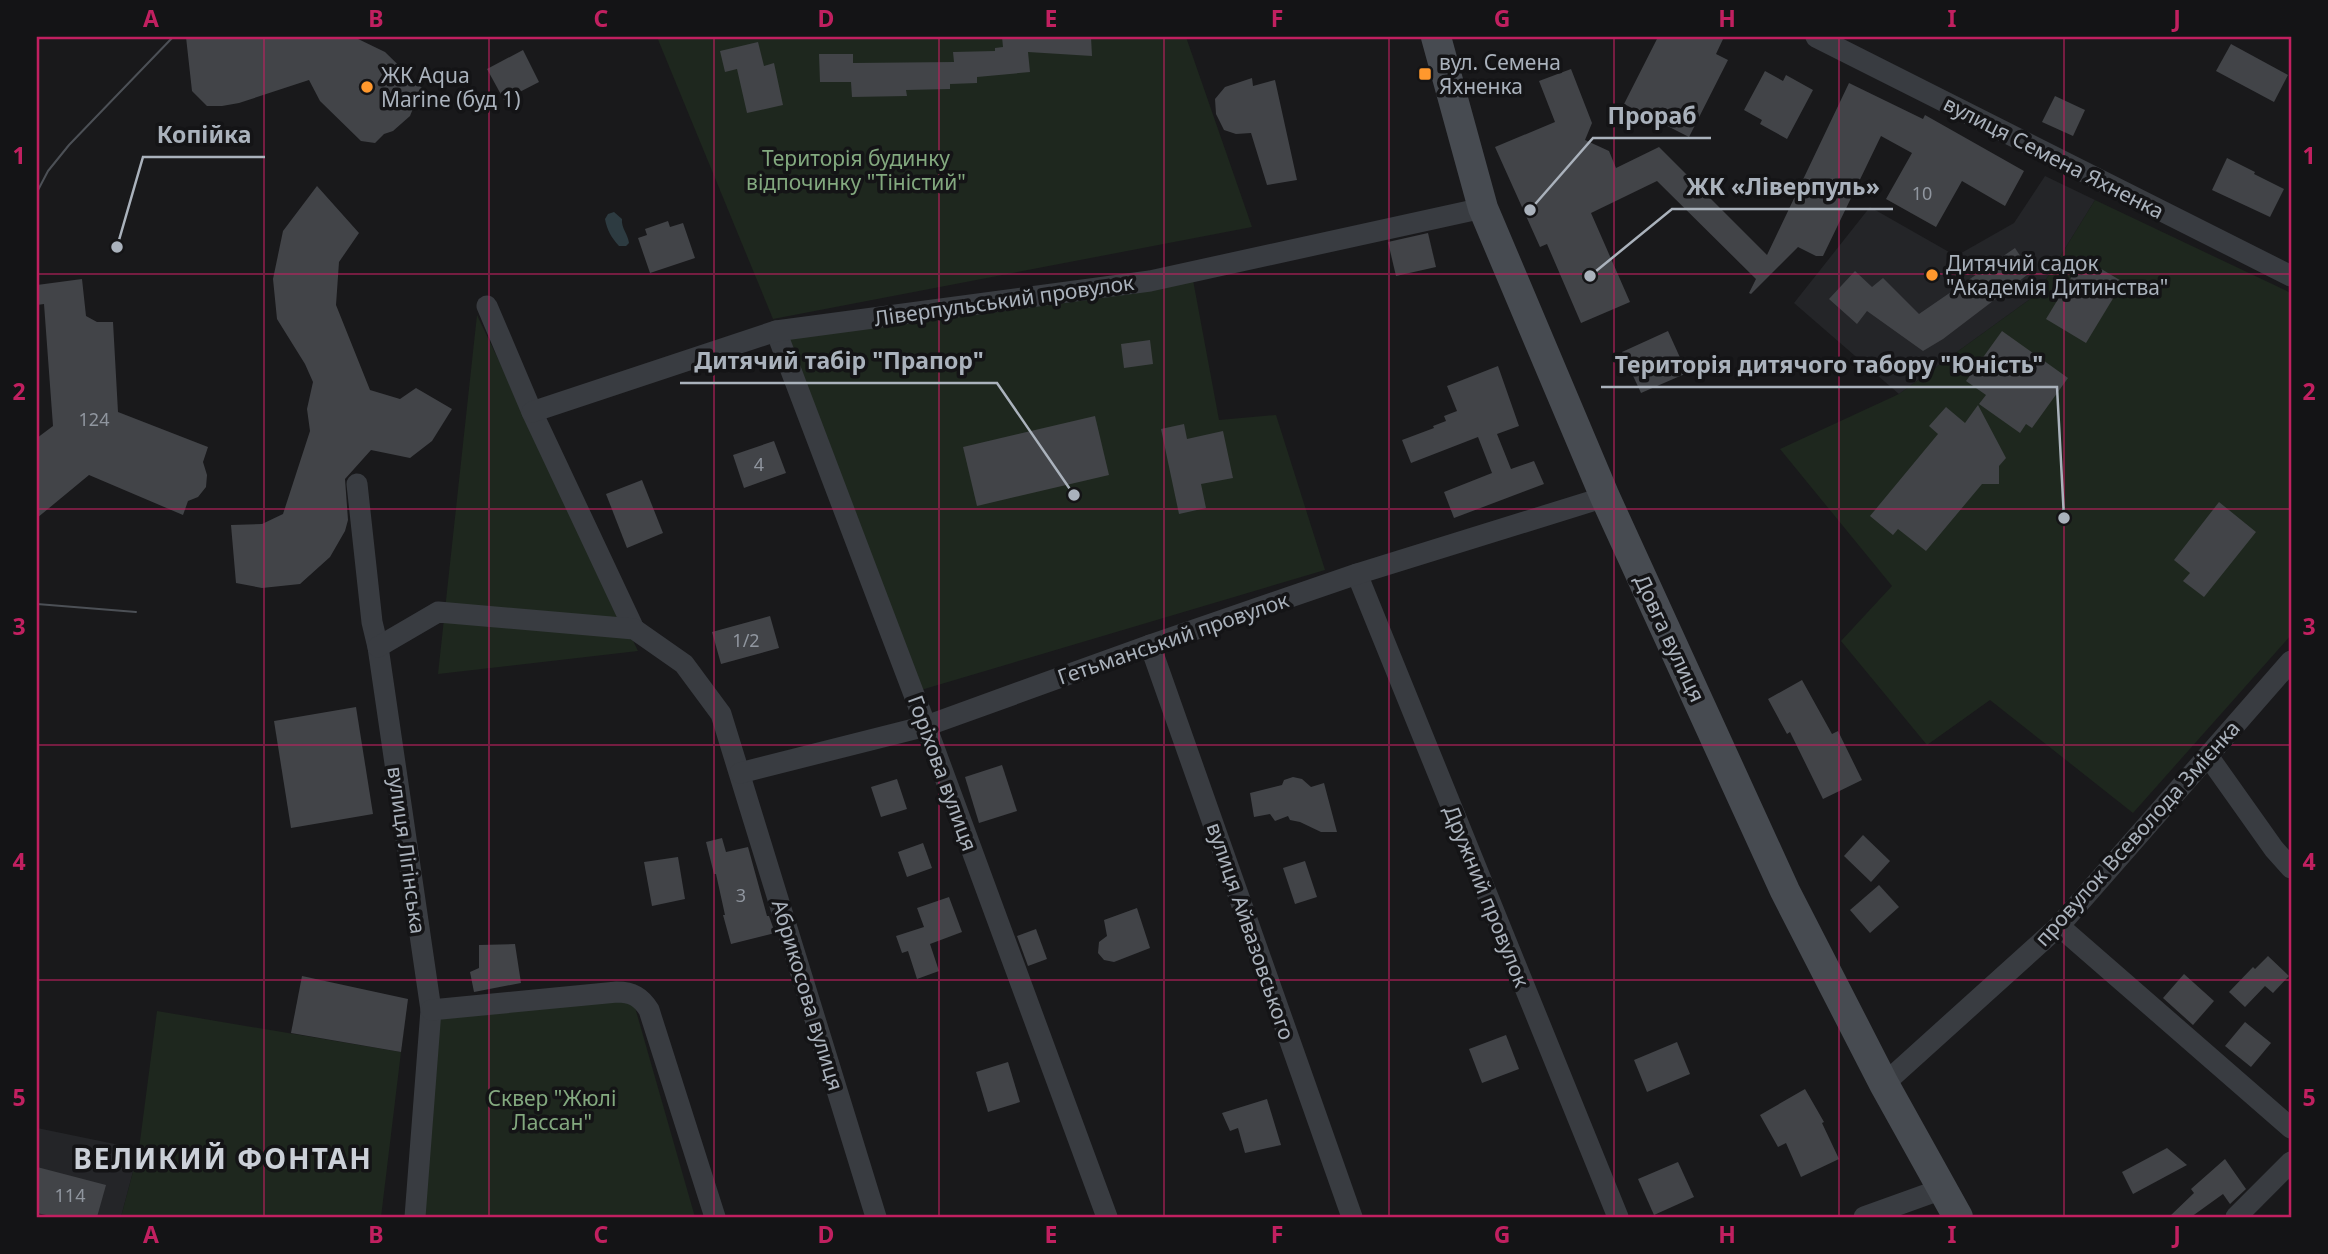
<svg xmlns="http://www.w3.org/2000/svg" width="2328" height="1254" viewBox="0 0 2328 1254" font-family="'Noto Sans',sans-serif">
  <rect width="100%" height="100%" fill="#19191b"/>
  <g fill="#242528">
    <path d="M2045,176L2095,200L2037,294L1899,394L1794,303L1870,207L1956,256L2014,223Z"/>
    <path d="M37,1128L139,1149L121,1217H37Z"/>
  </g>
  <g fill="#1e271e">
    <path d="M657,37H1186L1252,227L773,319Z"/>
    <path d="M2095,200L2291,293V635L2133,813L1990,700L1927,745L1841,641L1892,586L1780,449L1899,394L2037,294Z"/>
    <path d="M1193,280L1219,420L1276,415L1325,570L921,690L786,338Z"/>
    <path d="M477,315L638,651L438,674Z"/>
    <path d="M630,990L695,1217H421L436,1020Z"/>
    <path d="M157,1011L401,1052L381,1217H121L139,1149Z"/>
  </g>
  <path fill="#2d3b41" d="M614,212L622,219C621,228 628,234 629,243L626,246H619C611,237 607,230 605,219L608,214Z"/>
  <g fill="#424448">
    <path d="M186,37H354L385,52L425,91L414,106L410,116L393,131L384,134L375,143L361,141L320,101L309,80L239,103L222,106H207L192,91Z"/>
    <path d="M1002,37H1091L1092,56L1028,52L1030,72L977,77V83L950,84V89L906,90L907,96L852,97L851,82H820L819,54H853V63L954,62L953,52L995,51V48L1003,47Z"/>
    <path d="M1658,37H1724L1716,54L1728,60L1689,137L1624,104Z"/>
    <path d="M758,42L764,66L774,63L783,105L747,113L737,69L725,72L720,51Z"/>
    <path d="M2231,44L2288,75L2274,102L2216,71Z"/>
    <path d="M523,50L539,82L504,100L487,69Z"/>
    <path d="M1571,69L1592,123L1585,140L1609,151L1616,168L1659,147L1767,255L1849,83L1923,119L1925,115L2024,171L2005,206L1962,181L1936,227L1886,199L1912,153L1881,136L1823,256H1816L1798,247L1751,294L1749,293L1756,279L1657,181L1591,213L1630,302L1581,323L1547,244L1540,247L1495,147L1555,122L1539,81Z"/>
    <path d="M1765,71L1783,81L1786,75L1813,90L1787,139L1760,124L1762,120L1744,110Z"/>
    <path d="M1252,78L1253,86L1275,80L1297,180L1267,185L1251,133L1236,134L1224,130L1216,114L1215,99L1225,87Z"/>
    <path d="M2055,96L2085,110L2073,136L2042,122Z"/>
    <path d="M2227,158L2255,172L2254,174L2284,189L2270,217L2212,190Z"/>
    <path d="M317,186L359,233L339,262L336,305L370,390L400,399L416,388L452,409L432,441L410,458L371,450L345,479L348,520L345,531L330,557L300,584L262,588L236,583L231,525L262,524L283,514L310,431L307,409L313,382L305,364L277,319L273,279L283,231Z"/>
    <path d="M668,221L670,227L683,223L695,258L650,273L638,238L647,235L645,229Z"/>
    <path d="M1428,233L1436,267L1396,276L1388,242Z"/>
    <path d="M2015,248L2031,272L1943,339L1923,351L1867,311L1857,324L1829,299L1855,271L1872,287L1883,278L1919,314Z"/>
    <path d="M2083,258L2123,282L2086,343L2046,319Z"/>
    <path d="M82,279L86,316L97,322H113L118,412L208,447L203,462L207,475L206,487L198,497L188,501L183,515L89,475L37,518V438L53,426L44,304L37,305V285Z"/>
    <path d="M1668,331L1687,373L1641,393L1622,352Z"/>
    <path d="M2002,331L2068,378L2032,428L2026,424L2020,433L1979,404L1986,395L1966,381Z"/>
    <path d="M1150,340L1153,364L1124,368L1121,344Z"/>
    <path d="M1498,366L1519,426L1497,434L1511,469L1534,461L1544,484L1454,518L1444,492L1492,473L1478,437L1411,463L1402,440L1434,428L1433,426L1446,421L1444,416L1457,411L1447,386Z"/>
    <path d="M1978,405L2006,458L1999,466V484H1982L1926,551L1898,529L1893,535L1870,516L1938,434L1929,426L1946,407L1965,423Z"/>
    <path d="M1095,416L1109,475L977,506L963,447Z"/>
    <path d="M1184,424L1187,439L1223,431L1233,478L1201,484L1206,508L1179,514L1161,429Z"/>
    <path d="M774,441L786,473L744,488L733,455Z"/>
    <path d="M642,480L663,533L627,548L606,494Z"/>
    <path d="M2219,502L2256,532L2204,597L2183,581L2190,573L2174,560Z"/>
    <path d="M770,616L779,648L721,664L712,632Z"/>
    <path d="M1802,680L1832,734L1838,731L1862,780L1823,799L1790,732L1787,734L1768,699Z"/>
    <path d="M356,707L373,814L291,828L274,721Z"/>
    <path d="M1002,765L1017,811L979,823L965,777Z"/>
    <path d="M1293,777L1302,779L1311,787L1324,783L1337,832H1321L1300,822L1290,820L1288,816L1275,821L1270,814L1254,817L1250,793L1282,785L1284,780Z"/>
    <path d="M897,779L907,809L881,817L871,787Z"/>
    <path d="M1863,835L1890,861L1871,882L1844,856Z"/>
    <path d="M722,838L726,852L748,847L767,916H769L775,933L731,944L723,915H725L716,874H714L706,842Z"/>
    <path d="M923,843L932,868L907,877L898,852Z"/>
    <path d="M678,857L685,899L652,906L644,862Z"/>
    <path d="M1305,861L1317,897L1295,904L1283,868Z"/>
    <path d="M1879,885L1899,907L1870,933L1850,910Z"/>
    <path d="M949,897L962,932L930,944L939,971L917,979L908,951L902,953L896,936L924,927L917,908Z"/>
    <path d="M1137,908L1150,948L1114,962L1104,960L1098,953L1099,942L1107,936L1104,920Z"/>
    <path d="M1036,929L1047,959L1028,966L1017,936Z"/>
    <path d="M515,944L521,983L474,992L470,972L479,968V945Z"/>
    <path d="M2268,956L2289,976L2273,993L2265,986L2245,1007L2229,992L2253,967L2255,969Z"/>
    <path d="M2184,974L2214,1001L2193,1025L2163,998Z"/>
    <path d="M302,976L408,999L401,1052L291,1033Z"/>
    <path d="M2245,1022L2271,1043L2251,1067L2225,1046Z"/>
    <path d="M1506,1035L1519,1069L1482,1083L1469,1049Z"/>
    <path d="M1677,1042L1690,1074L1647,1092L1634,1060Z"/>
    <path d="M1008,1062L1020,1102L988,1112L976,1072Z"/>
    <path d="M1805,1089L1824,1122L1822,1123L1839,1159L1801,1177L1786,1143L1778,1147L1760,1115Z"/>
    <path d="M1267,1099L1281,1145L1245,1153L1238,1128L1230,1131L1222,1113Z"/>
    <path d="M2167,1148L2187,1165L2133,1194L2122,1172Z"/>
    <path d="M2225,1159L2246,1189L2230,1204L2223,1194L2191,1217H2169L2194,1193L2191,1189Z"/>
    <path d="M1678,1162L1694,1197L1654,1215L1638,1179Z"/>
    <path d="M37,1167L106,1185L97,1217H55L37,1213Z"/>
  </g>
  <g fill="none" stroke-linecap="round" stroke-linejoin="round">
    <g stroke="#393c41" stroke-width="21">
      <path d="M1816,37L2291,276"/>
      <path d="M487,306L532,412L634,629"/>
      <path d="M776,331L926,726L1107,1217"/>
      <path d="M532,412L776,331L1150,281L1483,208"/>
      <path d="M357,484L372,622L378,647L431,1010L415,1217"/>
      <path d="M1357,574L1618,1217"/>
      <path d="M1150,645L1352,1217"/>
      <path d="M378,647L438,612L634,629L684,664L721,714L876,1217"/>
      <path d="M2208,756L2274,849L2291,868"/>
      <path d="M740,773L926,726L1150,645L1357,574L1605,497"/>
      <path d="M2059,926L2291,1128"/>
      <path d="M431,1010L617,992C632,992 641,997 649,1010L715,1217"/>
      <path d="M1884,1084L2059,926L2291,661"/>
      <path d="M1864,1217L1942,1189"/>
      <path d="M2236,1217L2291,1162"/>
    </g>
    <path stroke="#474b51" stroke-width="30" d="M1436,37L1483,208L1605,497L1785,891L1884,1084L1958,1217"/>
    <g stroke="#4c5056" stroke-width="2">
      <path d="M37,192L48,171L69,145L173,37"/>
      <path d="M37,604L136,612"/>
    </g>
  </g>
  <path fill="none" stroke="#c12060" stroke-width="2" stroke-opacity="0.55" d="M264,37V1217M489,37V1217M714,37V1217M939,37V1217M1164,37V1217M1389,37V1217M1614,37V1217M1839,37V1217M2064,37V1217M37,274H2291M37,509H2291M37,745H2291M37,980H2291"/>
  <g fill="#ff982d" stroke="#141416" stroke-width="2.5">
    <rect x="1418" y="67" width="14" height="14" rx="3.5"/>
    <circle cx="367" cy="87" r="7"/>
    <circle cx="1932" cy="275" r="7"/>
  </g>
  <g text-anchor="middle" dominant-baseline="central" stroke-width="7" stroke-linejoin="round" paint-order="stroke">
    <g font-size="18" fill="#90969f">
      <text x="1922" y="193">10</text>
      <text x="94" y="419">124</text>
      <text x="759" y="464">4</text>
      <text x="746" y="640">1/2</text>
      <text x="741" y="895">3</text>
      <text x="70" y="1195">114</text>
    </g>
    <g font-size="21" fill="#aab2bc" stroke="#141416" text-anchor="start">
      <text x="1439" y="62">вул. Семена<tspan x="1439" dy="24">Яхненка</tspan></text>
      <text x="381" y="75">ЖК Aqua<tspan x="381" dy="24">Marine (буд 1)</tspan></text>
      <text x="1946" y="263">Дитячий садок<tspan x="1946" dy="24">"Академія Дитинства"</tspan></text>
    </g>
    <g font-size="21" fill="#aab2bc" stroke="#141416">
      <text transform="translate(2054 157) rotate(27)">вулиця Семена Яхненка</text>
      <text transform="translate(1004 300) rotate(-8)">Ліверпульський провулок</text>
      <text transform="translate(1173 638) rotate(-19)">Гетьманський провулок</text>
      <text transform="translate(1670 638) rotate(65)">Довга вулиця</text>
      <text transform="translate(943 773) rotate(70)">Горіхова вулиця</text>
      <text transform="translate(2137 833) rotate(-48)">провулок Всеволода Змієнка</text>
      <text transform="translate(407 850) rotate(82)">вулиця Лігінська</text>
      <text transform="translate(1487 896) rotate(68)">Дружний провулок</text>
      <text transform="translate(1251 931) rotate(71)">вулиця Айвазовського</text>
      <text transform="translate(808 995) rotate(73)">Абрикосова вулиця</text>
    </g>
    <g font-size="21" fill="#83a97f" stroke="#141416">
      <text x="856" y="158">Територія будинку<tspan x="856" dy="24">відпочинку "Тіністий"</tspan></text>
      <text x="552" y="1098">Сквер "Жюлі<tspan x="552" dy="24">Лассан"</tspan></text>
    </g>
    <g font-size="28" font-weight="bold" letter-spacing="2" fill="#cbd0d8" stroke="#141416">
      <text x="223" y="1158">ВЕЛИКИЙ ФОНТАН</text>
    </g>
  </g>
  <path fill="none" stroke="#aab2bc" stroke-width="2.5" d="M1530 210L1593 138H1711M117 247L143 157H265M1590 276L1672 209H1893M1074 495L997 383H680M2064 518L2057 387H1601"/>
  <g fill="#aab2bc" stroke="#141416" stroke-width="2.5">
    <circle cx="1530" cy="210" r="7"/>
    <circle cx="117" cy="247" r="7"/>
    <circle cx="1590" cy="276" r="7"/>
    <circle cx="1074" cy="495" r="7"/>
    <circle cx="2064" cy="518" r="7"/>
  </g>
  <g font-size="23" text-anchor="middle" font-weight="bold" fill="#aab2bc" stroke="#141416" stroke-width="7" stroke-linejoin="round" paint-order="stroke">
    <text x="1652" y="124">Прораб</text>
    <text x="204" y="143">Копійка</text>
    <text x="1783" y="195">ЖК «Ліверпуль»</text>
    <text x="839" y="369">Дитячий табір "Прапор"</text>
    <text x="1829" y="373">Територія дитячого табору "Юність"</text>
  </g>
  <rect width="2328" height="1254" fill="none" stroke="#141416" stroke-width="77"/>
  <rect x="38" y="38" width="2252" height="1178" fill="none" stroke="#c12060" stroke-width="2.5"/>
  <g font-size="23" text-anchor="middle" font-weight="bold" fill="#c12060">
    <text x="151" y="27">A</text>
    <text x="376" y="27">B</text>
    <text x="601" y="27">C</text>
    <text x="826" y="27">D</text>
    <text x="1051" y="27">E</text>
    <text x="1277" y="27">F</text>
    <text x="1502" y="27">G</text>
    <text x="1727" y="27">H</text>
    <text x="1952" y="27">I</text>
    <text x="2177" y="27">J</text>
    <text x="19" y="164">1</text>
    <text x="2309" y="164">1</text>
    <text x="19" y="400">2</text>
    <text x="2309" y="400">2</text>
    <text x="19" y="635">3</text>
    <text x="2309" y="635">3</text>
    <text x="19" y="870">4</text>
    <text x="2309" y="870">4</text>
    <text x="19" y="1106">5</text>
    <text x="2309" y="1106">5</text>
    <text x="151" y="1243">A</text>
    <text x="376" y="1243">B</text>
    <text x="601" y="1243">C</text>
    <text x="826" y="1243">D</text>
    <text x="1051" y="1243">E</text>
    <text x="1277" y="1243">F</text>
    <text x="1502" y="1243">G</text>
    <text x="1727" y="1243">H</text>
    <text x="1952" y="1243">I</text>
    <text x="2177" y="1243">J</text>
  </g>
</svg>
